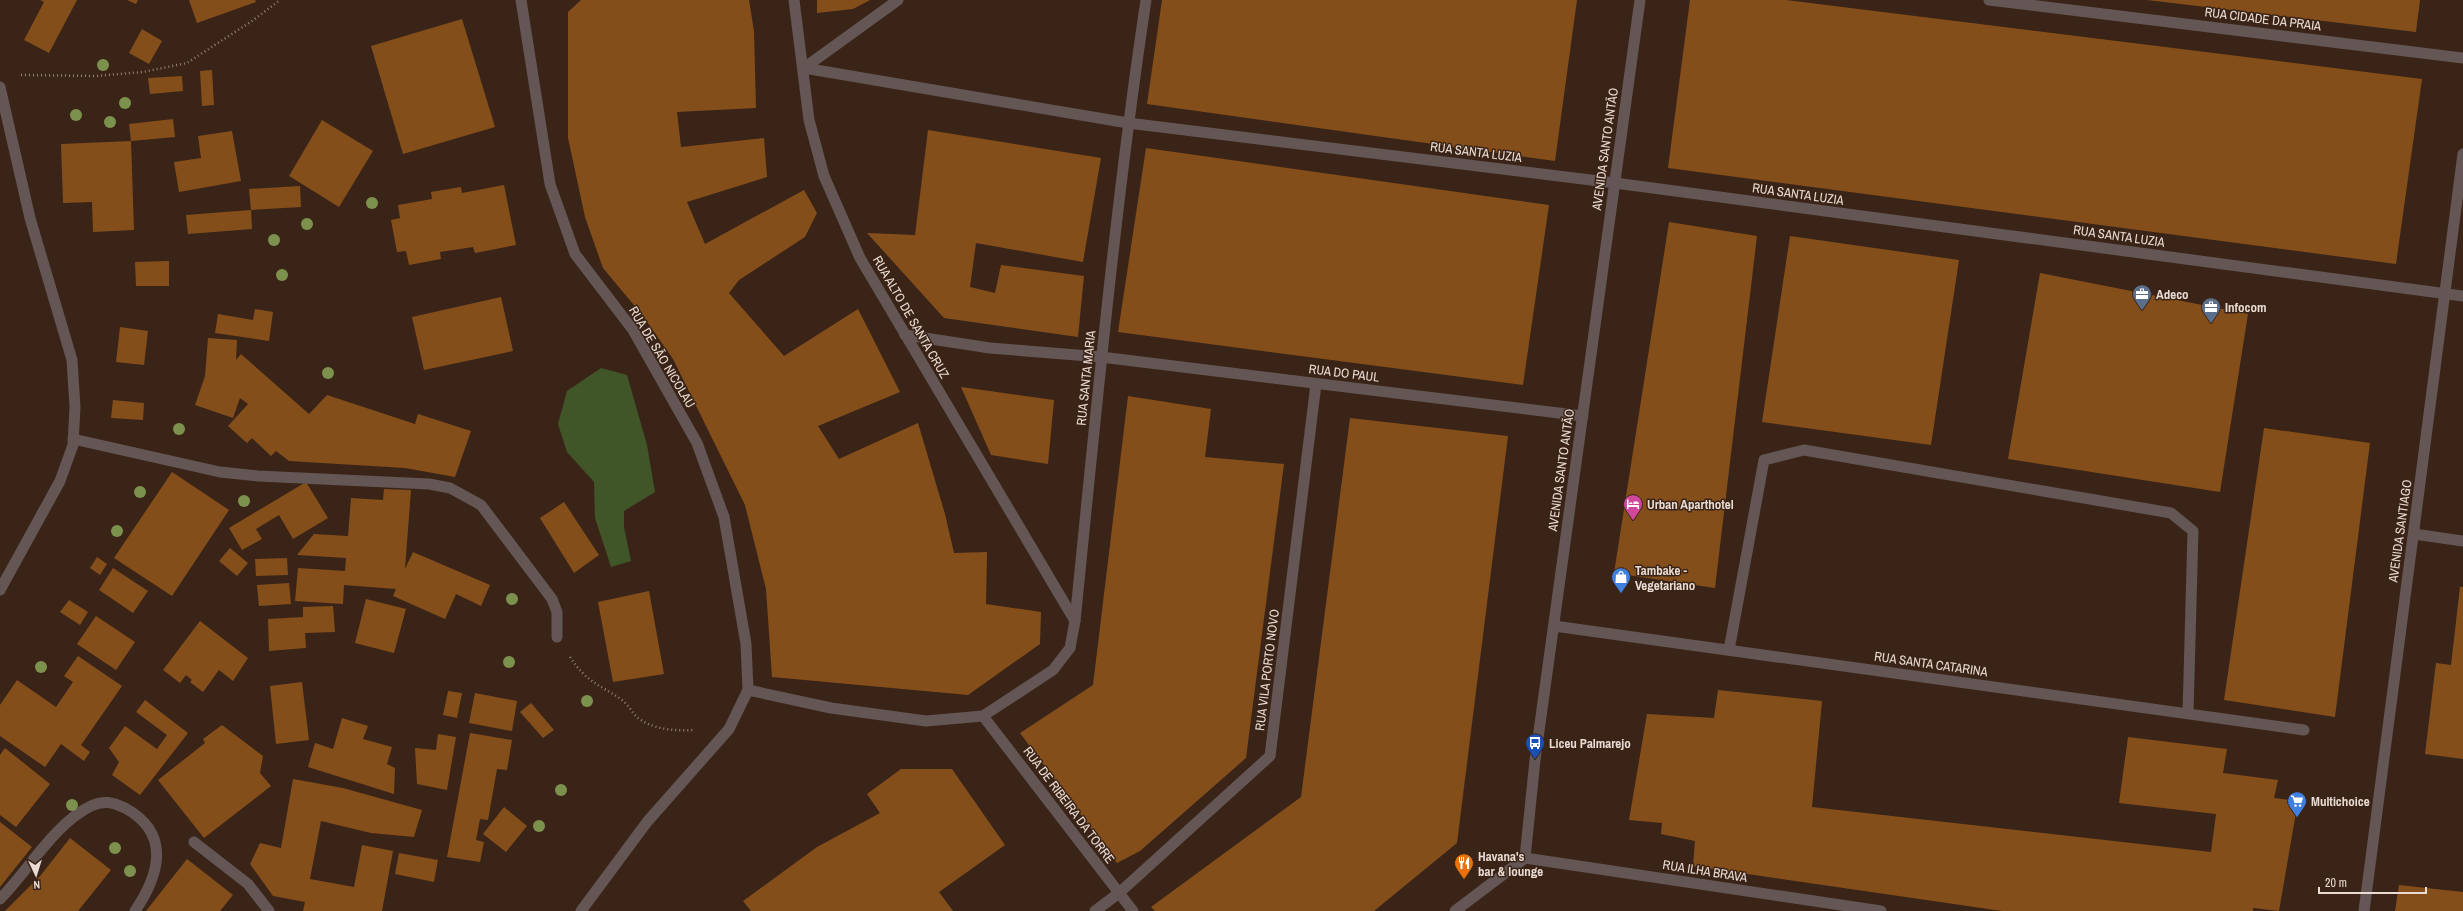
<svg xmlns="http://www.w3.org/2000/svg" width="2463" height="911" viewBox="0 0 2463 911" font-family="'Archivo Narrow',sans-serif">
  <rect width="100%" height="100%" fill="#3a2417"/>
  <path fill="#405629" d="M601,368L627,375L647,445L655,492L624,511V527L631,561L611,567L595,518L594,482L567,452L558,424L567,391Z"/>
  <g fill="#844e1b">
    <path d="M40,0H77L49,53L24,40L44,2Z"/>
    <path d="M127,0H138L136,4Z"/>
    <path d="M189,0H255L256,2L197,23Z"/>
    <path d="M581,0H749L754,31L756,108L677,112L681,147L764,138L767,177L687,202L705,244L804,190L817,213L805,237L739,280L729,293L784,356L858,309L900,392L818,426L839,459L918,423L945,514L954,553L987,552L986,604L1041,612L1040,644L968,695L772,677L766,589L745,505L673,359L643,316L603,268L585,217L568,138V12Z"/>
    <path d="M817,0H870L853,9L817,13Z"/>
    <path d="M1162,0H1577L1555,161L1147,104Z"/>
    <path d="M1690,0H1786L2422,79L2396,264L1668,168Z"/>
    <path d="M2147,0H2420L2416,32Z"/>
    <path d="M462,19L495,127L403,154L371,46Z"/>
    <path d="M142,29L162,41L149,64L129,53Z"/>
    <path d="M212,70L214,105L202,106L200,71Z"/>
    <path d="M182,76L183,91L150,94L148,78Z"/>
    <path d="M173,119L175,137L131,141L129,124Z"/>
    <path d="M322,120L373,151L339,207L289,176Z"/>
    <path d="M928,130L1101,158L1083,262L976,243L970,287L995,293L1001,265L1084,276L1078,337L944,318L867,233L915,235Z"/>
    <path d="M232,131L241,181L179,192L174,162L201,158L198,136Z"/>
    <path d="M131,141L134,230L93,232L92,202L63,203L61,144Z"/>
    <path d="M1146,148L1549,205L1523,385L1118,332Z"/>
    <path d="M504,185L516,245L475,253L473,247L440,252L441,259L409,265L406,251L397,252L391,220L400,218L398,205L432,199L431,192L461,187L462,193Z"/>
    <path d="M300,186L301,207L251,210L249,189Z"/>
    <path d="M251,210L252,229L188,234L186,215Z"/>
    <path d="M1669,222L1757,236L1715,588L1614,573Z"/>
    <path d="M1790,236L1959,260L1931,445L1762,422Z"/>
    <path d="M169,261V286H136L135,262Z"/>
    <path d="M2040,273L2248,314L2220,492L2008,459Z"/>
    <path d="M501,297L513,351L424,370L412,317Z"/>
    <path d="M255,309L273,312L269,341L215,333L218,314L253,320Z"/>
    <path d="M120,327L148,331L144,365L116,362Z"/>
    <path d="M208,338L237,340L236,360L241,354L309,414L327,395L415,424L418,414L471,431L455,477L405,468L289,461L276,451L271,456L252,438L247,443L228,426L248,404L240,398L233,418L195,405L205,376Z"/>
    <path d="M961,387L1054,400L1048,464L991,455Z"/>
    <path d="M1128,396L1211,409L1205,457L1284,464L1246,758L1140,851L1117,863L1020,733L1093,685Z"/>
    <path d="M113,400L144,403L143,420L111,418Z"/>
    <path d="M1350,418L1508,436L1457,843L1374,911H1155L1151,907L1301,797Z"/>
    <path d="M2264,428L2370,443L2335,717L2224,700Z"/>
    <path d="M172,472L229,510L172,596L114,558Z"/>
    <path d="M306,482L328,518L293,539L279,515L256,529L262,539L242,550L229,528Z"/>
    <path d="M384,489L411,490L405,569L413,552L490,585L481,606L456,594L445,619L393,596L396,589L344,585L343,604L295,601L298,568L345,571L346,558L297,555L314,534L348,536L351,498L383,500Z"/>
    <path d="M564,502L599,555L574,573L540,518Z"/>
    <path d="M230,548L248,563L237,576L219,561Z"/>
    <path d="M97,557L107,564L100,575L90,568Z"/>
    <path d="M287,558L288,575L256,576L255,559Z"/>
    <path d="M113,568L148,591L133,613L99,590Z"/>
    <path d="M289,583L291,604L259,606L257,585Z"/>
    <path d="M2460,587H2463V759L2425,754L2436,663L2451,665Z"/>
    <path d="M649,591L664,674L613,682L598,602Z"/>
    <path d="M366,599L406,609L394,653L355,643Z"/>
    <path d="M69,600L88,612L80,625L60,612Z"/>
    <path d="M333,606L335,632L305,633L306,648L269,651L268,619L303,617V607Z"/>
    <path d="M96,616L135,642L116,670L77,644Z"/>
    <path d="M200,621L248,658L233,681L219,670L203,692L190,682L192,680L186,675L180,683L163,670Z"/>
    <path d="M78,656L122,686L81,745L90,752L84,761L61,744L45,767L0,736V705L17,680L56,707L73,682L64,676Z"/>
    <path d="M302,682L309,740L276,744L270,686Z"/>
    <path d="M1718,690L1822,701L1812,807L2211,852L2216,814L2119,803L2128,737L2227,749L2223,773L2278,780L2274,798L2298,801L2279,911L2253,908V911H2002L1693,866L1695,841L1661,834L1662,823L1629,820L1647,714L1714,718Z"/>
    <path d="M448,691L462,693L457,718L443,715Z"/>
    <path d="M475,693L517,701L512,731L469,723Z"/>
    <path d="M145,700L188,733L140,795L112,775L119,762L109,748L125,726L157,749L167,735L136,712Z"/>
    <path d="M531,703L554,730L543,738L520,712Z"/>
    <path d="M342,718L368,726L363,739L392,747L387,764L395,768L394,794L308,767L315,743L333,749Z"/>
    <path d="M222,725L263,756L260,773L271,786L204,838L158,780L205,743L203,739Z"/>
    <path d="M470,733L512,740L507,770L497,769L488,820L480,819L476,840L484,842L480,862L447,857Z"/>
    <path d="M438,734L456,737L447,790L417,784L415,748L436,750Z"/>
    <path d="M5,748L50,784L16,827L0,815V755Z"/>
    <path d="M901,769H952L1005,845L939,892L953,911H751L743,901L817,847L880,813L867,794Z"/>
    <path d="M293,779L343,788L422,810L414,837L371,833L321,821L310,879L354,887L362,845L393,851L382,911H303L305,902L273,896L250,864L260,843L281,848Z"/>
    <path d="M504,807L527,826L506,852L483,834Z"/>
    <path d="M0,822L32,847L0,887Z"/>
    <path d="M70,838L111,870L78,911H5L41,875Z"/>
    <path d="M399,853L438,860L434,882L395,874Z"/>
    <path d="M187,859L233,895L220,911H146Z"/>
    <path d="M2399,885L2463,892V911H2395Z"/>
  </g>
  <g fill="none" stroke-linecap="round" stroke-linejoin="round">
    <g stroke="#948177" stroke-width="2.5" stroke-dasharray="1 3" stroke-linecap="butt">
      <path d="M21,75L96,76L143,72L187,63L252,21L280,0"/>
      <path d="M570,657C587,683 599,684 622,700C628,704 632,713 638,718C654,730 676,731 694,730"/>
    </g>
    <g stroke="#635655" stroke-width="11">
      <path d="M73,439L220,472L258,476L429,484L450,488L481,505L552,599L557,612V637"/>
      <path d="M194,842L248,884L269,911"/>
      <path d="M0,899C28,871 55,823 91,806C104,800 112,802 125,808C171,833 160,874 135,911"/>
    </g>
    <g stroke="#635655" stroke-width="11">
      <path d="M521,0L550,184L575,254L633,330L697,443L724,517L746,644L748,690L729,729L647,822L581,911"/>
      <path d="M794,0L809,120L824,176L860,258L1075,621"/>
      <path d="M1989,0L2463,58"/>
      <path d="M804,68L1128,123L1615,183L2463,296"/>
      <path d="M804,68L898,0"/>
      <path d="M0,87L30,218L72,360L75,407L73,445L60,481L0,590"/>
      <path d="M905,335L990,348L1101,357L1583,416"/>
      <path d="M2414,534L2463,541"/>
      <path d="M1554,626L2304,730"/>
      <path d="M1729,650L1764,460L1804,450L2171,513L2193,531L2188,713"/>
      <path d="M748,690L831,708L926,721L983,716L1053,670L1070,648L1075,621C1096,413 1115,206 1146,0"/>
      <path d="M983,716L1133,911"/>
      <path d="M1525,858L1881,911"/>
      <path d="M1095,911L1119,893L1270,756L1316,384"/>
      <path d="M1455,911L1525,858L1535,760L1640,0"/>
    </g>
    <path stroke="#635655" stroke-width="11" d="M2364,911L2463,154"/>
  </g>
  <g fill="#7d914e">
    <circle cx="103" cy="65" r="6"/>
    <circle cx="125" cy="103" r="6"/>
    <circle cx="76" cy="115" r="6"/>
    <circle cx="110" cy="122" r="6"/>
    <circle cx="372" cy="203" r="6"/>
    <circle cx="307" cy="224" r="6"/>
    <circle cx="274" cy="240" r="6"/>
    <circle cx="282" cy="275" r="6"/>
    <circle cx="328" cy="373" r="6"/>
    <circle cx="179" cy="429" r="6"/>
    <circle cx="140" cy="492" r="6"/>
    <circle cx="244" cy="501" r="6"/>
    <circle cx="117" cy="531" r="6"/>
    <circle cx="512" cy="599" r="6"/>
    <circle cx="509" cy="662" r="6"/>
    <circle cx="41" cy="667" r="6"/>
    <circle cx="587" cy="701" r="6"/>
    <circle cx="561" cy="790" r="6"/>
    <circle cx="72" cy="805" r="6"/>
    <circle cx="539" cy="826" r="6"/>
    <circle cx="115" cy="848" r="6"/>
    <circle cx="130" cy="871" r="6"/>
  </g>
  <defs>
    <symbol id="office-pin" viewBox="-11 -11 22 30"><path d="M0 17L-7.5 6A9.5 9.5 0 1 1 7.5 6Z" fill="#5c6f8a" stroke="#3a2417"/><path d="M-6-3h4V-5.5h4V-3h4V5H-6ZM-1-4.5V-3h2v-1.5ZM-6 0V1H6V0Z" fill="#fff"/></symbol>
    <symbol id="hotel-pin" viewBox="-11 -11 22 30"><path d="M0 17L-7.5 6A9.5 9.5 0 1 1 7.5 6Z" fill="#d1479c" stroke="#3a2417"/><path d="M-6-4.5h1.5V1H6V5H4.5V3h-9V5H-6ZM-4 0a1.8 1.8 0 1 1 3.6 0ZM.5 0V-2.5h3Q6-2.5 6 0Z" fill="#fff"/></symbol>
    <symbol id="shop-pin" viewBox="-11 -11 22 30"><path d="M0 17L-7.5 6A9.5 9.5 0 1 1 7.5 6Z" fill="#3f7fe0" stroke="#3a2417"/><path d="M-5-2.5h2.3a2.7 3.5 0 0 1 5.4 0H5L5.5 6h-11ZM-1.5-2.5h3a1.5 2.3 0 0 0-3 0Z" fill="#fff"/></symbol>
    <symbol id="bus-pin" viewBox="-11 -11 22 30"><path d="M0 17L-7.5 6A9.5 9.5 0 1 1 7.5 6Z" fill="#1a4fb4" stroke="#3a2417"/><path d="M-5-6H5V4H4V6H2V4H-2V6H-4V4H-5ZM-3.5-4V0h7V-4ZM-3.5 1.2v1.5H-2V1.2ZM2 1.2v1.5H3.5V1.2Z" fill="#fff"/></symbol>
    <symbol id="supermarket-pin" viewBox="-11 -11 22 30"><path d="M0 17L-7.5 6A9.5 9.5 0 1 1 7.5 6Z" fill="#3f7fe0" stroke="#3a2417"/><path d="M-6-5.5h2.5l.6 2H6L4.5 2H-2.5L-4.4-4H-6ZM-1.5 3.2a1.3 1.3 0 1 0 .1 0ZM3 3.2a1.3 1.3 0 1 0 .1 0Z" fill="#fff"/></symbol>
    <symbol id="restaurant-pin" viewBox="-11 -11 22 30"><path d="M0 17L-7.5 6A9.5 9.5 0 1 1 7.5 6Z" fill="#e8710a" stroke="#3a2417"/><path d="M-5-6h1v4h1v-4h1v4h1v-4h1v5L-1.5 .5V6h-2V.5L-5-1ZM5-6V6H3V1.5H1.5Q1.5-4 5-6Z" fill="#fff"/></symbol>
  </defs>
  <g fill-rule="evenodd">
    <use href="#office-pin" x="2131" y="283" width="22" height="30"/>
    <use href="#office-pin" x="2200" y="296" width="22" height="30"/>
    <use href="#hotel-pin" x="1622" y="493" width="22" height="30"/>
    <use href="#shop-pin" x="1610" y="566" width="22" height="30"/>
    <use href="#bus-pin" x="1524" y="732" width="22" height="30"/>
    <use href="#supermarket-pin" x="2286" y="790" width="22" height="30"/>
    <use href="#restaurant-pin" x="1453" y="852" width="22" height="30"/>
  </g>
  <g text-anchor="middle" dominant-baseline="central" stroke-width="3" stroke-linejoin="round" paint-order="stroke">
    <g font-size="13" fill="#eadbd3" stroke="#3a2417">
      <text transform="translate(2263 19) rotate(7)">RUA CIDADE DA PRAIA</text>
      <text transform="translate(1605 149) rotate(-82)">AVENIDA SANTO ANTÃO</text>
      <text transform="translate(1476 152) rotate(7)">RUA SANTA LUZIA</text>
      <text transform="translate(1798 194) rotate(8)">RUA SANTA LUZIA</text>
      <text transform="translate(2119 236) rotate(8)">RUA SANTA LUZIA</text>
      <text transform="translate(911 317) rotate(60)">RUA ALTO DE SANTA CRUZ</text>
      <text transform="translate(662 357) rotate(59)">RUA DE SÃO NICOLAU</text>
      <text transform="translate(1344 373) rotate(7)">RUA DO PAUL</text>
      <text transform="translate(1086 378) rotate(-84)">RUA SANTA MARIA</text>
      <text transform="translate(1561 470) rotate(-82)">AVENIDA SANTO ANTÃO</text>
      <text transform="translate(2400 531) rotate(-82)">AVENIDA SANTIAGO</text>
      <text transform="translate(1931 664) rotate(8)">RUA SANTA CATARINA</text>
      <text transform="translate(1267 670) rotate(-83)">RUA VILA PORTO NOVO</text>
      <text transform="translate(1069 805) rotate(53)">RUA DE RIBEIRA DA TORRE</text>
      <text transform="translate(1705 871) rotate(9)">RUA ILHA BRAVA</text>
    </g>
    <g font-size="13" font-weight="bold" fill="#eadbd3" stroke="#3a2417" text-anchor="start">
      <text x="2156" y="294">Adeco</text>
      <text x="2225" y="307">Infocom</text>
      <text x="1647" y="504">Urban Aparthotel</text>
      <text x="1635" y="570">Tambake -<tspan x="1635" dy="15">Vegetariano</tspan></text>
      <text x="1549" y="743">Liceu Palmarejo</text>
      <text x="2311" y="801">Multichoice</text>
      <text x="1478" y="856">Havana's<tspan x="1478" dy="15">bar &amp; lounge</tspan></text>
    </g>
  </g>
  <g transform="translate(36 875) rotate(176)" stroke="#3a2417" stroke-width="3" paint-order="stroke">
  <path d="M0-3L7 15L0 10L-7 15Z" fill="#eadbd3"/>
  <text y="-6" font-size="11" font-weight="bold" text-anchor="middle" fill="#eadbd3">N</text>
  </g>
  <path d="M2319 887v6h107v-6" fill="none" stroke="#eadbd3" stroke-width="2"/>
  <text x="2325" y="887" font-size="12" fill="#eadbd3" stroke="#3a2417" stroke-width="3" paint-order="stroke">20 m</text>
</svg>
